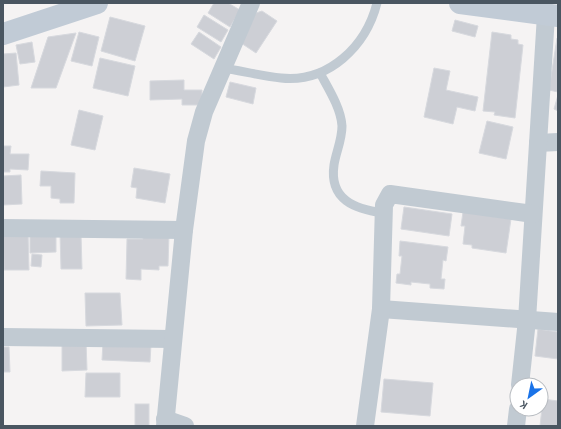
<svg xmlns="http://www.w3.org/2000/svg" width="561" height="429" viewBox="0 0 561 429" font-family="'Alegreya Sans',sans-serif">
  <rect width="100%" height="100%" fill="#f5f3f3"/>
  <g fill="#cdcfd5" stroke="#d7d9de">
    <path d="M214,3H228L240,10L230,27L208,13Z"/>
    <path d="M262,11L277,21L256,53L238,41L256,13Z"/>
    <path d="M204,15L228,30L221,42L197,27Z"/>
    <path d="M110,17L145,26L135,61L101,51Z"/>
    <path d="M455,20L478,26L475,37L452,31Z"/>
    <path d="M79,32L99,37L92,66L71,61Z"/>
    <path d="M199,32L221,47L214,59L191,44Z"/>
    <path d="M492,32L511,35V39L518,40V44L523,45L515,118L494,115L495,112L483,111Z"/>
    <path d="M76,33L56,88H31L48,37Z"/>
    <path d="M557,38H558V92L549,90Z"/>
    <path d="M32,42L35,62L20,64L16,45Z"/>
    <path d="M16,53L19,85L3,87V54Z"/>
    <path d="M100,58L135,66L128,96L93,88Z"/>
    <path d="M434,68L450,71L446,90L478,97L475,111L457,107L453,124L424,117Z"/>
    <path d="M184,80V90H202V105H182V99L150,100V81Z"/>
    <path d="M230,82L256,88L253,104L226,97Z"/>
    <path d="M558,95V111L554,109Z"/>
    <path d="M79,110L103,116L95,150L71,145Z"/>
    <path d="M487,121L513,127L506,159L479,153Z"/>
    <path d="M3,146H11L10,154H29L28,170L10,169V172H3Z"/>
    <path d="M134,168L170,174L165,203L136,198L137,188L131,187Z"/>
    <path d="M41,171L75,173L74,203H60V199L51,198V186H40Z"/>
    <path d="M21,175L22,204L3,205V176Z"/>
    <path d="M404,207L452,214L449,236L401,229Z"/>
    <path d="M463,212L511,219L506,253L472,248V245L463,244L465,226H461Z"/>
    <path d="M30,229H56V252L30,253Z"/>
    <path d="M28,230L29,270H4L3,231Z"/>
    <path d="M143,233L169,234L168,266H159V270L141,269V280L126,279L127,239H143Z"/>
    <path d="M60,234H81L82,269H61Z"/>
    <path d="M400,241L448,247L446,261L443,260L441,279H445L444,289L430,288V284L411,282V285L396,283L397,274H400L402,256H399Z"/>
    <path d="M32,254L42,255L41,267L31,266Z"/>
    <path d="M85,293H120L122,325L86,326Z"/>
    <path d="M538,329L558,332V359L535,356Z"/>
    <path d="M86,341L87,370L62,371V342Z"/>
    <path d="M103,342L151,344L150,362L102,360Z"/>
    <path d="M3,347H9L10,372H3Z"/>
    <path d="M86,373H120V397H85Z"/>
    <path d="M384,379L433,383L430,416L381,412Z"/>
    <path d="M543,399L558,401V426H540Z"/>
    <rect x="135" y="404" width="14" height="22"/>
  </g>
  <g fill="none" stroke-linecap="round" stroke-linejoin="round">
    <g stroke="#c1cad2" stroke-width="9">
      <path d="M223,68C242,71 262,76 281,78C329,83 366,46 377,3"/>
      <path d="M320,73C328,88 341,108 342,126C342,140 336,152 334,165C329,200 355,209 383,213"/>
    </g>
    <g stroke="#c1cad2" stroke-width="18">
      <path d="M538,143L558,142"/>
      <path d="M3,228L184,230"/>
      <path d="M381,309L558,322"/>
      <path d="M3,337L173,339"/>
      <path d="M520,385L527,320L546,15"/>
      <path d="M165,419L185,426"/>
      <path d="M165,426L184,230L196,141L204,112L251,3"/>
      <path d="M365,426L381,309L384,205L390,194L533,214"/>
      <path d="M516,426L518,409"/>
    </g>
    <g stroke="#c1cbd6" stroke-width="22">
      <path d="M460,3L558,16"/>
      <path d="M3,34L97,3"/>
    </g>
  </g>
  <rect width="561" height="429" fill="none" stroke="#4a5661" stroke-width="8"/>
  <g transform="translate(529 397) rotate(213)"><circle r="19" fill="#ffffff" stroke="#b7bbc0"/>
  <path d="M0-3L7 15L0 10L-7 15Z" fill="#1a73e8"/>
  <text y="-6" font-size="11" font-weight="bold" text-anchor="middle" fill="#4a5661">K</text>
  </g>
</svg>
